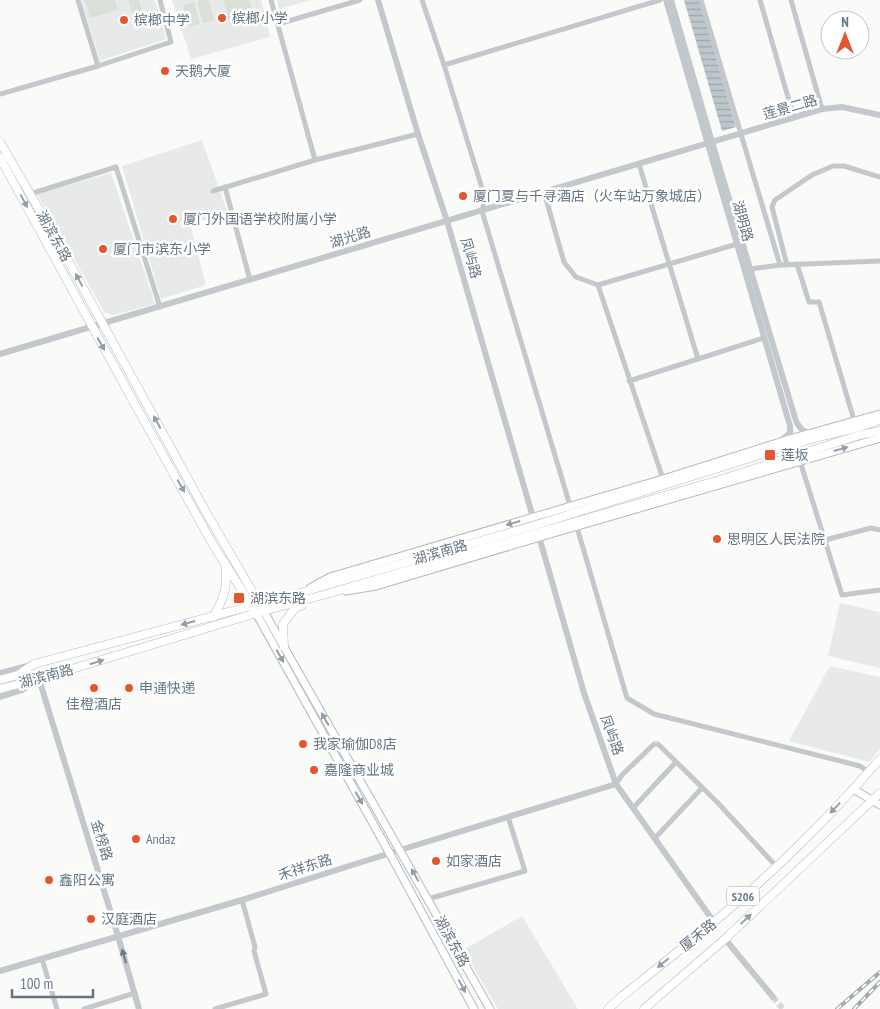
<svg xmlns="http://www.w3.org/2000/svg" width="880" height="1009" viewBox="0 0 880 1009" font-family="'PT Sans Narrow','Noto Sans SC',sans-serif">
  <defs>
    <pattern id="water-rules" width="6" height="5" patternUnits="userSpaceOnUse" patternTransform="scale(1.25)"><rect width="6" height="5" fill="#bbc7cb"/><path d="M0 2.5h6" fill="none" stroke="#9ca6aa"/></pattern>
  </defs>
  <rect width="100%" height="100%" fill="#fafaf8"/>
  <g fill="#e8e9e9">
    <path d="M81,0H155L166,39L100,61Z"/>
    <path d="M172,0H261L270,37L191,59Z"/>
    <path d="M277,0H311L279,9Z"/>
    <path d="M202,140L228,214L190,224L206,285L161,299L122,166Z"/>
    <path d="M111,173L155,304L114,315L105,313L37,194Z"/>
    <path d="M840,603L880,612V668L828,656Z"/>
    <path d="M830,666L880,677V748L869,762L789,741Z"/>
    <path d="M522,916L550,962L578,1009H498L491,997L463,950Z"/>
  </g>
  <g fill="#dadfd7">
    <path d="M85,0H115L118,10L90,18Z"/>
    <path d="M128,0H139L143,13L133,16Z"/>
    <path d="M200,0H209L214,20L203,23L197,1Z"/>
    <path d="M223,0H249L254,19L231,26Z"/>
    <path d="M194,2L200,24L189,27L183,5Z"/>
  </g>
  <path fill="url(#water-rules)" d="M684,0H699L736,127L722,131Z"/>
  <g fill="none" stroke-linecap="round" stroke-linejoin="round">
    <path stroke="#d5d9db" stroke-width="6" stroke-dasharray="6 3" stroke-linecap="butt" d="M773,997L783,1009"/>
    <defs>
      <g id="secondary">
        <path d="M310,588L330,577L663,479L793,438L880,414"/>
        <path d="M346,591L376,586L540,537L880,438"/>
        <path d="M259,603L490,1009"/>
        <path d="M256,613L390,854L474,1009"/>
        <path d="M853,789L880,805"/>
      </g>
      <g id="primary">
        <path d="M0,142L59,244L206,512L259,603"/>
        <path d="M0,158L132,399L212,543L253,608"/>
        <path d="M213,617C225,596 228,588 225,564"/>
        <path d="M284,647L283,624L295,608L302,605"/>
        <path d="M0,680L18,675L34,664L303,592L536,525L814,438L856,428L880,420"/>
        <path d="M0,689L19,684L39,679L256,613L323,595L716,481L860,435L880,431"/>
        <path d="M608,1009L621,997C680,950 740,903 794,850C824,821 853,790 880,759"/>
        <path d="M644,1009L725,939L880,793"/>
      </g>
    </defs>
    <use href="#secondary" stroke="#b3babf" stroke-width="9"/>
    <use href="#primary" stroke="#b5babe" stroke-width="9"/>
    <g stroke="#c3c8cc" stroke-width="5">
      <path d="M78,0L98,66"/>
      <path d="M271,0L315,160"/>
      <path d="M422,0L444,65L485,198L482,211L571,509"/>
      <path d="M701,0L780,265"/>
      <path d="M760,0L794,118"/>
      <path d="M791,0L822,109"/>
      <path d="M278,24L360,0"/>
      <path d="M444,65L660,0"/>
      <path d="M0,94L98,66L171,42L160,0"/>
      <path d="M639,164L698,359"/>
      <path d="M225,187L250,280"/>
      <path d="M213,191L315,160L418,134"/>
      <path d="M544,192L564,262L576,277L598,285L663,479"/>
      <path d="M30,194L116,167L160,307"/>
      <path d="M797,264L809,302H819L854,420"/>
      <path d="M787,265L772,207L775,200L812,175L833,166H844L880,177"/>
      <path d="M750,269L780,265L880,261"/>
      <path d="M598,285L737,244"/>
      <path d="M629,381L764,338"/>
      <path d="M800,461L842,595L880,590"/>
      <path d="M576,524L627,698L654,714L860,766L869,772"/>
      <path d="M825,540L871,528L880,530"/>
      <path d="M616,784L622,775L654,744H658L717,802L776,866"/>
      <path d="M633,808L676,762"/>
      <path d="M655,838L702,788"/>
      <path d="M428,899L525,871L508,817"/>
      <path d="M42,959L57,1009"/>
      <path d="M84,1009L135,993"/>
      <path d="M215,1009L266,994L254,951L255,947L242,900"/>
    </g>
    <g stroke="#c3c8cc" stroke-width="6">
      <path d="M378,0L418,134L447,221L534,521"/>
      <path d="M666,0L790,426V433L780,441"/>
      <path d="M671,0L712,142L796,421C800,428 801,431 810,433"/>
      <path d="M0,354L822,109L842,107L880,115"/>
      <path d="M538,533L584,693L616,784L714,922"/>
      <path d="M0,673L31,665"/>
      <path d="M0,697L22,690L39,679L118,936L139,1009"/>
      <path d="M725,939L773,997"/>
      <path d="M0,971L242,900L400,850L616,784"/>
    </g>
    <use href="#secondary" stroke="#fff" stroke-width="7"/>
    <use href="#primary" stroke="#fff" stroke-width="8"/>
    <defs>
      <g id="rail">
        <path d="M837,1009L880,972"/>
        <path d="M854,1009L880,982"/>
      </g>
    </defs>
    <use href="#rail" stroke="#a2aab0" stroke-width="4"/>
    <use href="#rail" stroke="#fff" stroke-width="2" stroke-dasharray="5.5" stroke-linecap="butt"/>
  </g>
  <defs><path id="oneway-solid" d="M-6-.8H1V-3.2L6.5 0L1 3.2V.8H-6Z" transform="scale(1.25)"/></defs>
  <g fill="#939fa8">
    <use href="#oneway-solid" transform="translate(24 201) rotate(62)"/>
    <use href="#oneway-solid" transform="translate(79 280) rotate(-118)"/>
    <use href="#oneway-solid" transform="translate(101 344) rotate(61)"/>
    <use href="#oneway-solid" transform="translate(157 422) rotate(-119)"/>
    <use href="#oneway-solid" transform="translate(841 449) rotate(-16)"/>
    <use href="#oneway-solid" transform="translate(181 486) rotate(61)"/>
    <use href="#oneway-solid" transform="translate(513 523) rotate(164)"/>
    <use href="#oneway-solid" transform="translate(188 623) rotate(165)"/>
    <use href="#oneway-solid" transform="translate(280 656) rotate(61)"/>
    <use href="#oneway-solid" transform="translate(97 662) rotate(-17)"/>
    <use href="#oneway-solid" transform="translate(325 719) rotate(-120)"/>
    <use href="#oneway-solid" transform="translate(359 798) rotate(61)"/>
    <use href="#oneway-solid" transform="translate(835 808) rotate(134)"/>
    <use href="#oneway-solid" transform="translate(415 875) rotate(-119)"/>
    <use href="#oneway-solid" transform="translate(746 919) rotate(-43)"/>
    <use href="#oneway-solid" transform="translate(663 963) rotate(141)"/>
    <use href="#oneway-solid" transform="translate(462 986) rotate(62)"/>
  </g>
  <use fill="#6a7a87" href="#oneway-solid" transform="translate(124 956) rotate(-106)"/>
  <g fill="#e4572e" stroke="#fff" stroke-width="2">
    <circle cx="222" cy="18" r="5"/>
    <circle cx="124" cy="20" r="5"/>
    <circle cx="165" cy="71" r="5"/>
    <circle cx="463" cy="196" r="5"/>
    <circle cx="173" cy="219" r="5"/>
    <circle cx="103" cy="249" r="5"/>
    <rect x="764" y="449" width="12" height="12" rx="2.5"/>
    <circle cx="717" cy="539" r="5"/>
    <rect x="233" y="592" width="12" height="12" rx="2.5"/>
    <circle cx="94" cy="688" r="5"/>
    <circle cx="129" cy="688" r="5"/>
    <circle cx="303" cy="744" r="5"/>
    <circle cx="314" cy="770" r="5"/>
    <circle cx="136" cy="839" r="5"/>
    <circle cx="436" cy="861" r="5"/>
    <circle cx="49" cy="880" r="5"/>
    <circle cx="91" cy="919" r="5"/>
  </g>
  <g text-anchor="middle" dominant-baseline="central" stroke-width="5" stroke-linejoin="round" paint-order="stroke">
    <rect fill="#fff" stroke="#939fa8" stroke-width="1" x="727" y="886.5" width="32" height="19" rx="4"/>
    <g font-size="12" font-weight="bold" fill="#657683">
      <text x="743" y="896">S206</text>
    </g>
    <g font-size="14" fill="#657683" stroke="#fff" text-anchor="start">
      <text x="232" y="18">槟榔小学</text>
      <text x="134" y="20">槟榔中学</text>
      <text x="175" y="71">天鹅大厦</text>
      <text x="473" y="196">厦门夏与千寻酒店（火车站万象城店）</text>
      <text x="183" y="219">厦门外国语学校附属小学</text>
      <text x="113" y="249">厦门市滨东小学</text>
      <text x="781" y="455">莲坂</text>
      <text x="727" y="539">思明区人民法院</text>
      <text x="250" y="598">湖滨东路</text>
      <text x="139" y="688">申通快递</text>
      <text x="94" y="704" text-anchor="middle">佳橙酒店</text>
      <text x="313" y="744">我家瑜伽D8店</text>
      <text x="324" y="770">嘉隆商业城</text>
      <text x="146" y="839">Andaz</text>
      <text x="446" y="861">如家酒店</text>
      <text x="59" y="880">鑫阳公寓</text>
      <text x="101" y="919">汉庭酒店</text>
    </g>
    <g font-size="14" fill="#657683" stroke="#fff">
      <text transform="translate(790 107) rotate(-16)">莲景二路</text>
      <text transform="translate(743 221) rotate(74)">湖明路</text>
      <text transform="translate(54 236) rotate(61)">湖滨东路</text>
      <text transform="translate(350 237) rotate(-17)">湖光路</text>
      <text transform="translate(471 258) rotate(74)">凤屿路</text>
      <text transform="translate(440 552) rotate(-16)">湖滨南路</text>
      <text transform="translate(46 676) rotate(-15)">湖滨南路</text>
      <text transform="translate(612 735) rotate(70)">凤屿路</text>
      <text transform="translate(102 840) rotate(73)">金榜路</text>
      <text transform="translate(305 867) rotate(-18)">禾祥东路</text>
      <text transform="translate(698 935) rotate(-39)">厦禾路</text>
      <text transform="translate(452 941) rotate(61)">湖滨东路</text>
    </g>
  </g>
  <g transform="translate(845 35)"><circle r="24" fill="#ffffff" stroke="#c1c8cd"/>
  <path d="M0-4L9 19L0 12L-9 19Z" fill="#e4572e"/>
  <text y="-8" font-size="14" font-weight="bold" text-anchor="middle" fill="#657683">N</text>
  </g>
  <path d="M12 989v8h81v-8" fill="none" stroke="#657683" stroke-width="2.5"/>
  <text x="20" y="989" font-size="15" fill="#657683" stroke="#ffffff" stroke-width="4" paint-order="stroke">100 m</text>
</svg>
